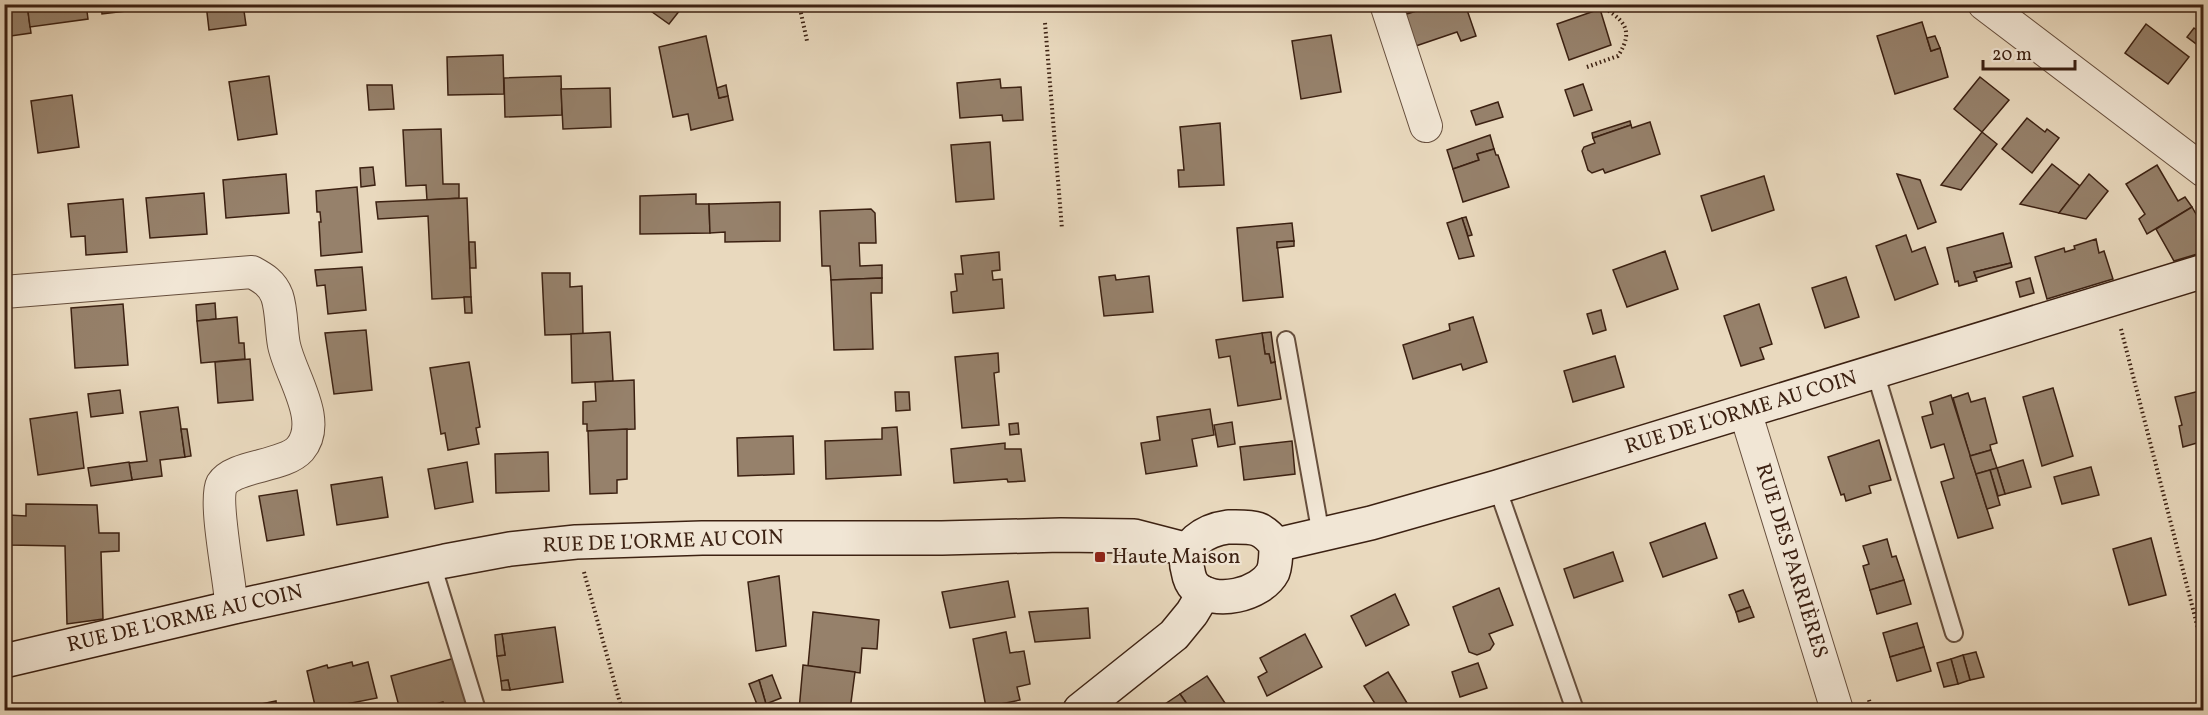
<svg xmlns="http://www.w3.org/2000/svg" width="2208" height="715" viewBox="0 0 2208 715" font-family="Vollkorn,serif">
  <rect width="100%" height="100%" fill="#e9d9be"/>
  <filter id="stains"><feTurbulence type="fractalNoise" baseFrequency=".00333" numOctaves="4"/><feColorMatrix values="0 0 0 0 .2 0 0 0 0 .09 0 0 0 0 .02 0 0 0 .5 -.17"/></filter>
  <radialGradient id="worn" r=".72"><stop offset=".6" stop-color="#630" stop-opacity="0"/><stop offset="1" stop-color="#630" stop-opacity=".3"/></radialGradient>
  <g fill="#96816b" stroke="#3c2112" stroke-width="1.5">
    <path d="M4,4H27L31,33L4,37Z"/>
    <path d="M27,4H86L88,19L30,27Z"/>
    <path d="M101,4H159V7L102,14Z"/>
    <path d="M206,4H243L246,25L209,30Z"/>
    <path d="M641,4H683L684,5L669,24Z"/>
    <path d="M1418,4H1422L1423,9L1397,17L1395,12Z"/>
    <path d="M1422,4H1465L1476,36L1461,41L1457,32L1407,49L1397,17L1423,9Z"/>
    <path d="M1600,9L1611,45L1569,60L1557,24Z"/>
    <path d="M1922,22L1931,51L1940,48L1948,77L1895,94L1877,36Z"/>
    <path d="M2146,24L2189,57L2168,84L2125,53Z"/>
    <path d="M2194,28L2204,35L2203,49L2187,37Z"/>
    <path d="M1331,35L1341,92L1301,99L1292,41Z"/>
    <path d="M706,36L719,98L728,96L733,120L691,130L688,114L673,117L659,47Z"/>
    <path d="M1935,36L1940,48L1931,51L1927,38Z"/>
    <path d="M503,55L504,94L448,95L447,57Z"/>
    <path d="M269,76L277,134L238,140L229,82Z"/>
    <path d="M561,76L562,115L505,117L504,78Z"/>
    <path d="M1980,77L2009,100L1982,132L1954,109Z"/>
    <path d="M1000,79L1001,88L1021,87L1023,120L1003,121L1002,115L960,118L957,83Z"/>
    <path d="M1583,84L1592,110L1574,116L1565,90Z"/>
    <path d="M367,85H392L394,109L369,110Z"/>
    <path d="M726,85L728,96L719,98L717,88Z"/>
    <path d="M610,88L611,127L563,129L561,89Z"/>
    <path d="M72,95L79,147L38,153L31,101Z"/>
    <path d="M1498,102L1503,117L1476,125L1471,111Z"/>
    <path d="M2027,118L2045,132L2047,129L2059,138L2032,173L2002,149Z"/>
    <path d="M1630,121L1631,125L1593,138L1592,133Z"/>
    <path d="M1650,122L1660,154L1605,173L1603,169L1592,173L1588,170L1582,151L1584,147L1595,143L1593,138L1631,125L1632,128Z"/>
    <path d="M1220,123L1224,185L1179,187L1178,170H1184L1180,127Z"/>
    <path d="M441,129L443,184H459V198L427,200L426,185L406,186L403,130Z"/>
    <path d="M1982,132L1997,144L1961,190L1941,185Z"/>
    <path d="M1490,135L1494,149L1477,154L1479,160L1453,169L1447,150Z"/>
    <path d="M990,142L994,199L956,202L951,145Z"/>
    <path d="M1494,149L1496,155H1498L1509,187L1463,202L1453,169L1479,160L1477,154Z"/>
    <path d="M2052,164L2080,186L2059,213L2020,204Z"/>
    <path d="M2157,165L2178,201L2185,197L2192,207L2147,234L2139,219L2145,214L2126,184Z"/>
    <path d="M373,167L375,185L361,187L360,168Z"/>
    <path d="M286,174L289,213L226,218L223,180Z"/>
    <path d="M1897,174L1920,180L1936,222L1918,229Z"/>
    <path d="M2089,174L2108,191L2086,219L2059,213Z"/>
    <path d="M1764,176L1774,210L1712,231L1701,196Z"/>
    <path d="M357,187L362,252L321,256L319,222H321L320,212H317L316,191Z"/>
    <path d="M204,193L207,234L150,238L146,198Z"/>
    <path d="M696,194V204H709L710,233L640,234V196Z"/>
    <path d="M467,198L471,297L432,299L428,216L378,219L376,202Z"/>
    <path d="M123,199L127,252L86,255L85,236L71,237L68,204Z"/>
    <path d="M780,202V241L725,242V232L710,233L709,204Z"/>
    <path d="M2192,207L2204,228V252L2174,261L2156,229Z"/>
    <path d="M871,209L875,213L876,243H859L860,266L882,265V278L831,280L830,266H822L820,211Z"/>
    <path d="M1466,217L1472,235L1468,236L1462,218Z"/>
    <path d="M1462,218L1474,256L1459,259L1447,223Z"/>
    <path d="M1292,223L1294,241L1277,242L1283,297L1243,301L1237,228Z"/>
    <path d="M2003,233L2011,263L1974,272L1977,281L1959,286L1958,281L1955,282L1947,248Z"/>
    <path d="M1906,235L1912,252L1925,247L1938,284L1895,300L1876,246Z"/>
    <path d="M2096,239L2099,253L2104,251L2113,279L2047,299L2035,257L2064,248L2065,252L2075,249L2074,246Z"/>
    <path d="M1294,241V246L1277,248V242Z"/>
    <path d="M469,242H475L476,268H470Z"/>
    <path d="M1665,251L1678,289L1627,307L1613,270Z"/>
    <path d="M999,252L1000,270L992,271L993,280L1002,279L1004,308L953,313L951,292L957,291L955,274H963L961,256Z"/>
    <path d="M2011,263L2012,267L1976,278L1974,272Z"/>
    <path d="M362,267L366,310L328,314L325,285L317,286L315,270Z"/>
    <path d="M542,273H570V287L582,286L583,334L545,335Z"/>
    <path d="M1115,275L1116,280L1149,276L1153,312L1104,316L1099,277Z"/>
    <path d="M1846,277L1859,317L1825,328L1812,288Z"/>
    <path d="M882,278V293H871L873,349L834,350L831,280Z"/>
    <path d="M2030,278L2034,293L2020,297L2016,282Z"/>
    <path d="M464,297H471L472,313H465Z"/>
    <path d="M215,303L216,319L197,321L196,305Z"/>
    <path d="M123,304L128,365L75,368L71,308Z"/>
    <path d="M1759,304L1772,344L1760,348L1764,359L1741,366L1724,316Z"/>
    <path d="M1601,310L1606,330L1593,334L1587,314Z"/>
    <path d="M237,317L239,343H244L245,359L201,363L197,321Z"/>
    <path d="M1473,317L1487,362L1463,370L1461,364L1413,379L1403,345L1450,330L1449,324Z"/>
    <path d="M366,330L372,390L334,394L325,333Z"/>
    <path d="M610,332L613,381L572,383L571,334Z"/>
    <path d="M1271,332L1275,362L1271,363L1269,354H1265L1262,333Z"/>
    <path d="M1262,333L1265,354H1269L1271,363L1275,362L1281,399L1238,406L1230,356L1219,358L1216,340Z"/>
    <path d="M998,353L999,372L994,373L999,425L962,428L955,357Z"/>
    <path d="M1615,356L1624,387L1573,402L1564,371Z"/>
    <path d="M250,359L253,400L218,403L215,362Z"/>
    <path d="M469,362L480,427L476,428L479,444L448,450L445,433L441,434L430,368Z"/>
    <path d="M634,380L635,429L587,431V424H583V402L596,401L595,382Z"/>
    <path d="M2053,388L2073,456L2042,466L2023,397Z"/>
    <path d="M120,390L123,413L91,417L88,394Z"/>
    <path d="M2204,390V441L2183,447L2179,426L2182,425L2175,397Z"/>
    <path d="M895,392H909L910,410L896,411Z"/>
    <path d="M1968,393L1971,402L1985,398L1997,443L1990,445L1991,450L1970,456L1953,398Z"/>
    <path d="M1951,395L1993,528L1958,538L1941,482L1954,478L1944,444L1931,448L1922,417L1933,414L1930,402Z"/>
    <path d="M178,407L185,457L160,460L162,476L132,480L129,463L147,461L140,412Z"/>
    <path d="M1210,409L1214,435L1192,439L1197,466L1146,474L1141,443L1160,440L1157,417Z"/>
    <path d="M77,412L84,468L38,475L30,419Z"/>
    <path d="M1232,422L1235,444L1218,447L1214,425Z"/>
    <path d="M1018,423L1019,434L1010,435L1009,424Z"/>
    <path d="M897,427L901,475L826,479L825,441L882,439V428Z"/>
    <path d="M181,429H187L191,456L185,457Z"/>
    <path d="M627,429V479L617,480V493L590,494L588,431Z"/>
    <path d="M793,436L794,474L738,476L737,438Z"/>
    <path d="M1879,440L1891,480L1869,486L1871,493L1846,501L1844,494L1841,495L1828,457Z"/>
    <path d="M1292,441L1295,474L1244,480L1240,447Z"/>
    <path d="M1005,443V449H1021L1025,481L1008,482L1007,479L954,483L951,449Z"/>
    <path d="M1991,450L1997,468L1976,474L1970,456Z"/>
    <path d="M548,452L549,491L496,493L495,454Z"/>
    <path d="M2023,460L2031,487L2005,494L1997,468Z"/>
    <path d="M129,462L132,480L91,486L88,468Z"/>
    <path d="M467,462L473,502L435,509L428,469Z"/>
    <path d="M2091,467L2099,495L2062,504L2054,477Z"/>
    <path d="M1997,468L2005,494L1998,496L1990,470Z"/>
    <path d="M1990,470L2000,505L1987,509L1976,474Z"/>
    <path d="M382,477L388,517L337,525L331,485Z"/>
    <path d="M297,490L304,535L267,541L259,496Z"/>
    <path d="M26,504L97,505L99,533H119V551L101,552L103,619L67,624L65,546L9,545V515L26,516Z"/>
    <path d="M1705,523L1717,558L1663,577L1650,543Z"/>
    <path d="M2151,538L2166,595L2129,605L2113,549Z"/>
    <path d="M1887,539L1892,557L1896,556L1904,580L1870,590L1863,566L1869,564L1863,546Z"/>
    <path d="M1613,552L1623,581L1574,598L1564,569Z"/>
    <path d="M779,576L786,646L756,651L748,582Z"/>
    <path d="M1904,580L1911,604L1877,614L1870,590Z"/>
    <path d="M1008,581L1015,617L950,628L942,592Z"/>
    <path d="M1499,588L1513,625L1489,634L1494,644L1490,650L1477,655L1469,652L1453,607Z"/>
    <path d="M1743,590L1750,607L1736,612L1729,595Z"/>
    <path d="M1395,594L1409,625L1366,646L1351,616Z"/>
    <path d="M1750,607L1754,617L1739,622L1736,612Z"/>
    <path d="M1088,608L1090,638L1035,642L1029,612Z"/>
    <path d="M813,612L879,620L877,649L862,648L860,673L808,666Z"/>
    <path d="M1917,623L1924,647L1890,657L1883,633Z"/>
    <path d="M555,627L563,682L510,690L508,680L501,681L497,656L505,655L502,634Z"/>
    <path d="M1006,632L1010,653L1024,651L1030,684L1017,687L1020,700L986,707L973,639Z"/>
    <path d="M502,634L505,655L497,656L495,635Z"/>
    <path d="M1305,634L1322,667L1267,696L1258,677L1267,672L1260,658Z"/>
    <path d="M1924,647L1931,671L1897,681L1890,657Z"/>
    <path d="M1976,652L1984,677L1970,680L1963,655Z"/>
    <path d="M1963,655L1970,680L1958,684L1951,659Z"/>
    <path d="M455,658L469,707L457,710H445L443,702L418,709L419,710H400L391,676Z"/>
    <path d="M1951,659L1958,684L1944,687L1937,663Z"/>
    <path d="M352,662L353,666L368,662L377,698L316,710L307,671L327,665L328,668Z"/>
    <path d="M1478,663L1487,688L1460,697L1452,672Z"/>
    <path d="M803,665L855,672L850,710H799Z"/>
    <path d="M1388,672L1407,703L1394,710H1379L1364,686Z"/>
    <path d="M772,675L781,698L766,704L759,680Z"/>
    <path d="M1207,676L1225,703L1214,710H1191L1180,694Z"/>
    <path d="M508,680L510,690H502L501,681Z"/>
    <path d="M759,680L766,704L758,707L749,684Z"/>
    <path d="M1180,694L1191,710H1156Z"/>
    <path d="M276,701L277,710H242L241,708Z"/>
  </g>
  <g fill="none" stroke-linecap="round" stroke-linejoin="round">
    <defs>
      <g id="service">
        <path d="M1286,340L1321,535"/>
        <path d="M1875,372L1954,633"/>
        <path d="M1497,487L1575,710"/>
        <path d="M432,564L477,710"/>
      </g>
      <g id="minor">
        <path d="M1386,4L1426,126"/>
        <path d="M1984,4L2204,171"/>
        <path d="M4,292L252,272C263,278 272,283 277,296C282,311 281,330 284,345C290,375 324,421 300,449C284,467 234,465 222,484C214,499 228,572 230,593L234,607"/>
        <path d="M1745,411L1837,710"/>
      </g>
      <g id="secondary">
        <path d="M1228,527C1252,527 1261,525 1276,545C1276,553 1276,564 1273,572C1261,595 1214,606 1195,587C1191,583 1189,577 1188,571C1180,544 1206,530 1228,527Z"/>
        <path d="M1276,545L1371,523L1497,487L2204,271"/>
        <path d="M4,661L234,607L445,561L510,549L576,542L702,538H942L1061,535L1134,536L1188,550"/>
        <path d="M1080,710L1174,635L1192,613L1204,593"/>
      </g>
    </defs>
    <use href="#service" stroke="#674f3d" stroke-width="20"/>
    <use href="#minor" stroke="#674f3d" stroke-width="34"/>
    <use href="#secondary" stroke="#3c2112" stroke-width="36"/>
    <g stroke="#3c2112" stroke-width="4" stroke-dasharray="1.5 3" stroke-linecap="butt">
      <path d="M799,4L807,41"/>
      <path d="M1045,23L1062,229"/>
      <path d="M1587,67L1618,56C1636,28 1622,19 1598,4"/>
      <path d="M2121,329L2204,652"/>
      <path d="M584,572L622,710"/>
      <path d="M1869,700L1872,710"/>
    </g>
    <use href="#service" stroke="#f1e6d5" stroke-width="16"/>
    <use href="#minor" stroke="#f1e6d5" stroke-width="32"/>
    <use href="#secondary" stroke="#f1e6d5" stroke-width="33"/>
  </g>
  <rect fill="#8f2418" stroke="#f1e6d5" stroke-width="2" x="1094" y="551" width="12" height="12" rx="3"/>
  <g text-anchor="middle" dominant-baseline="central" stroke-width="4.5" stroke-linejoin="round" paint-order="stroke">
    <g font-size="21" fill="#3c2112" stroke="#f1e6d5">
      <text transform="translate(1741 413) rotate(-17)">RUE DE L'ORME AU COIN</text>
      <text transform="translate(663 542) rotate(-2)">RUE DE L'ORME AU COIN</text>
      <text transform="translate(1791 561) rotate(73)">RUE DES PARRIÈRES</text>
      <text transform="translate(185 619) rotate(-13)">RUE DE L'ORME AU COIN</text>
    </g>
    <g font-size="21" fill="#3c2112" stroke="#f1e6d5" text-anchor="start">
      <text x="1112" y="557">Haute Maison</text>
    </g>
  </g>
  <rect width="2208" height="715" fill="none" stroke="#e9d9be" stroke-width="24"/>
  <rect x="6" y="6" width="2196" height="703" fill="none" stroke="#3c2112" stroke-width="3"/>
  <rect x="12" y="12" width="2184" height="691" fill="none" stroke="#3c2112" stroke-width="1.5"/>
  <path d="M1983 60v9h92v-9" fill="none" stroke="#3c2112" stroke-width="3"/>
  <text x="1992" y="60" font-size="18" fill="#3c2112" stroke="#f1e6d5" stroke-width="4.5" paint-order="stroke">20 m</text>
  <rect width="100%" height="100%" filter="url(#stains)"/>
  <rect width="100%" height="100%" fill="url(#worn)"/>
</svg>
